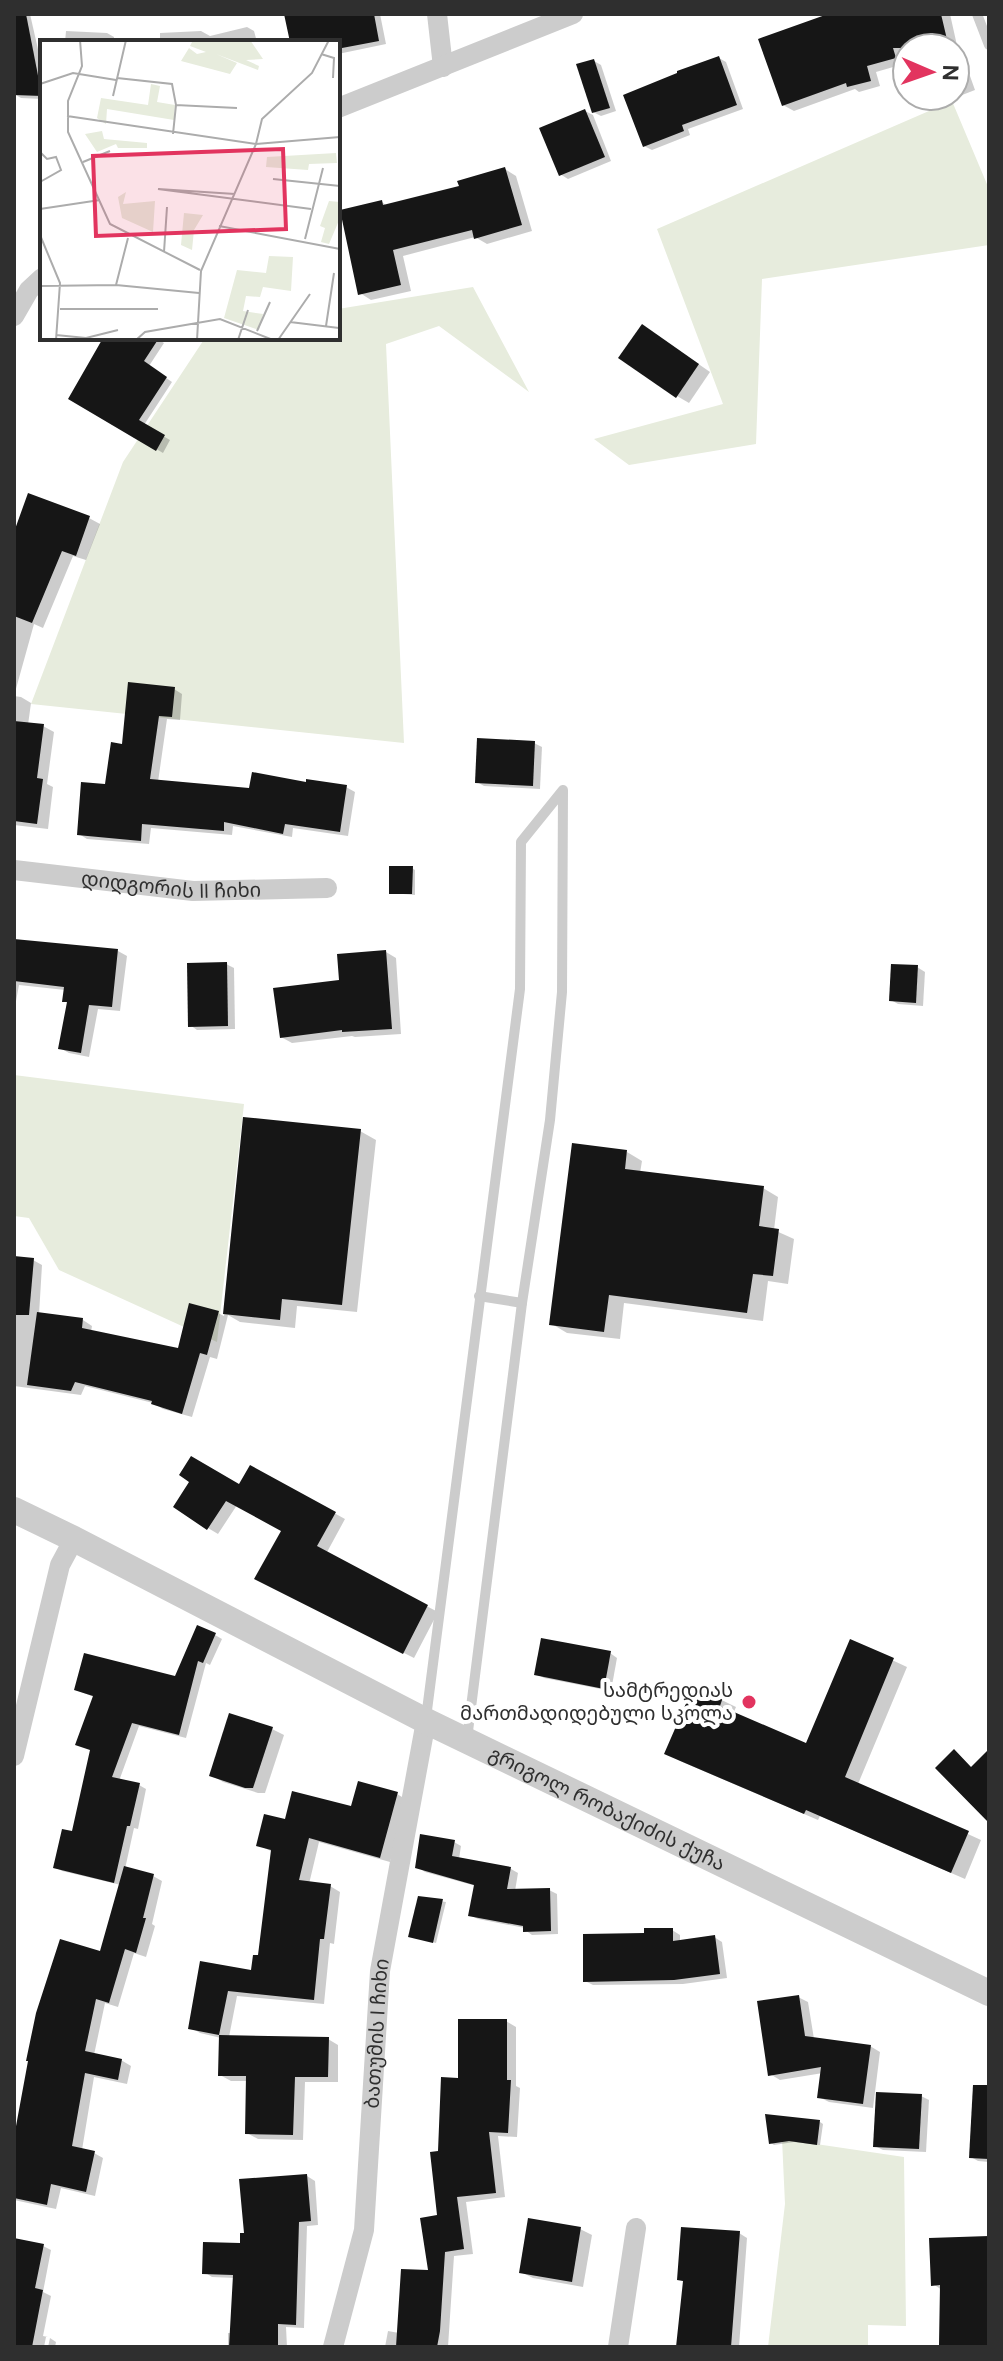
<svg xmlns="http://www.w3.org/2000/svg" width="1003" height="2361" viewBox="0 0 1003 2361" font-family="'DM Sans','Noto Sans Georgian',sans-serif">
  <rect width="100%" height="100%" fill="#fff"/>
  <g fill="#e7ecdd">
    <path d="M952,101L989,189V245L762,279L756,444L629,465L594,439L723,404L657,229Z"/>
    <path d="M473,287L529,392L439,326L386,344L404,743L31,704L123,462L205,338H338V309Z"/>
    <path d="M14,1075L244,1104L217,1342L59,1270L29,1218L14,1216Z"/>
    <path d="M782,2139L904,2157L906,2326L868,2325V2347H768L785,2204Z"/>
  </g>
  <g fill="#0003">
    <path d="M14,14H30L42,67V99L21,98L14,94Z"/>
    <path d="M290,14H380L386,44L338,54V42H292Z"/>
    <path d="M830,14H950L960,59L965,62L975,90L957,97L955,96V48H907V63L876,72L880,86L859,92L855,89L794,111L783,105Z"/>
    <path d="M247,27L254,31L257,42H160V33L201,31L210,36Z"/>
    <path d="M66,31L107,33L114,37V42H65Z"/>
    <path d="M719,58L726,62L743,109L688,129L690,135L652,150L644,146Z"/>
    <path d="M594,61L601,65L616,111L601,116L593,112Z"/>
    <path d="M585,111L593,115L611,161L568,179L560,174Z"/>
    <path d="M505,169L516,176L532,231L487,244L475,237L403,256L411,291L371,300L360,293L382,202L387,206L461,187Z"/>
    <path d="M654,333L710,372L689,403L677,396Z"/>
    <path d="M107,338H156L164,343L149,366L172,382L144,425L170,440L163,453L70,398Z"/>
    <path d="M89,518L100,524L86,560L73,556L43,628L34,624L14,696L21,697L31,703L28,725L43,726L54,732L47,784L53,787L48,829L14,825V538Z"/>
    <path d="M174,689L182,694L180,720L167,719L158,782L251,790L308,785L346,787L355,792L348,836L293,828L292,837L233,826L232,835L151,828L149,844L87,839L79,834L107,786L124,746Z"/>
    <path d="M534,743L542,747L540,789L484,786L477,782Z"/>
    <path d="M412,868L415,870V895L391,893Z"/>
    <path d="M14,941L118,951L127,956L120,1011L98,1009L89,1057L69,1053L60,1048L68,1003L64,1001L65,990L19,985L14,1012Z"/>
    <path d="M386,952L396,958L401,1034L355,1037L352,1036L292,1043L281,1037L341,982Z"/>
    <path d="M226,964L234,968L235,1029L197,1030L190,1025Z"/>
    <path d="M917,967L925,972L923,1006L898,1004L891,1000Z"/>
    <path d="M245,1119L360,1131L376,1140L357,1312L297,1306L295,1328L240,1322L228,1315L217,1359L210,1357L192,1417L163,1409L153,1403L85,1386L81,1395L14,1386V1258L33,1260L42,1265L39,1315L83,1320L92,1326L91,1332L179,1350L218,1313L224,1316Z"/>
    <path d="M627,1152L642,1161L640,1173L763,1188L778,1197L774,1230L794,1239L788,1284L768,1281L763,1321L624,1303L620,1339L567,1333L552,1324Z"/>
    <path d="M251,1467L345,1519L326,1554L438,1612L414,1658L267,1584L283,1530L237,1505L218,1534L208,1528L192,1481L240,1487Z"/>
    <path d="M215,1635L222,1639L210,1665L206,1663L186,1738L139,1726L119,1781L139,1785L146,1789L138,1829L134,1828L125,1869L153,1876L162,1881L152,1924L155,1926L146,1957L134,1953L118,2007L105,2003L94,2055L121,2060L131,2066L127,2084L94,2077L82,2150L94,2153L103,2158L95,2196L61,2188L56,2209L14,2200V2148L101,1953L121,1885L62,1871L55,1867L74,1834L92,1750L94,1697L76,1690L176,1678Z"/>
    <path d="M851,1641L907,1667L858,1784L981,1840L965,1879L820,1816L818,1820L680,1761L667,1754L695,1687L736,1707L733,1714L807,1746Z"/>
    <path d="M610,1653L617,1658L611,1691L544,1678L537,1674Z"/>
    <path d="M272,1729L284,1735L265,1793H258L223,1782L211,1775Z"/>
    <path d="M397,1794L407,1800L390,1862L319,1842L309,1884L330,1886L340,1892L334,1944L330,1943L324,2004L237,1996L229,2037L328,2039L338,2045V2082H305L303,2140L258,2139L247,2133L248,2081H231L220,2075L221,2038L200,2033L190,2027L202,1964L253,1973L260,1957L273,1852L258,1845L287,1822L352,1808Z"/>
    <path d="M454,1842L461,1846L459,1859L511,1869L518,1873L515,1891L549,1890L557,1894L558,1934L532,1935L525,1930V1928L478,1919L470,1915L476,1886L425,1872L418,1867Z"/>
    <path d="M419,1898L446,1902L436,1943L413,1937Z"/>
    <path d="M672,1930L680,1935V1942L714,1937L722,1942L727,1978L683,1984L593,1985L585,1981L646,1935Z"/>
    <path d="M798,1997L808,2002L814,2039L870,2046L880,2052L873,2108L829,2102L819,2097L823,2073L780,2080L770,2074Z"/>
    <path d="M506,2021L516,2027V2086L520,2088L517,2137L498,2136L505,2197L466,2202L473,2254L454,2256L448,2347H385L388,2331L399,2333L430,2272L439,2217L440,2153L460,2080Z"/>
    <path d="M921,2096L929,2100L926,2152L883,2150L875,2146Z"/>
    <path d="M989,2107V2162L978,2161L971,2157Z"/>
    <path d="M820,2122L823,2124L820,2145L794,2142L774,2145L771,2143Z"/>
    <path d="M307,2176L315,2181L318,2225L307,2226L304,2328L286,2327L287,2347H228V2333H232L235,2278L212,2277L204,2272L242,2245L246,2235Z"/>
    <path d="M580,2229L592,2235L583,2287L533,2278L521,2272Z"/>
    <path d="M739,2233L747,2238L739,2347H678L685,2282L679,2279Z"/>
    <path d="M989,2238V2347H941L942,2290L933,2284Z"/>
    <path d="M14,2240L43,2246L51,2250L43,2292L51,2296L43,2336L48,2337H46L44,2347H14Z"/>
    <path d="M50,2338L56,2342L55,2347H48Z"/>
  </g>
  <g fill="#161616">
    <path d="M14,14H26L42,96L14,95Z"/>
    <path d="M284,14H374L379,41L342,48L341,42H290Z"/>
    <path d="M828,14H941L949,48H893L896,58L867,66L871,81L847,87L846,83L782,106L758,39Z"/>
    <path d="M719,56L737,105L682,125L684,131L643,147L623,95L677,73V71Z"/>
    <path d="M594,59L610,108L592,113L576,64Z"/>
    <path d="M585,109L605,157L559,176L539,128Z"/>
    <path d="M505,167L522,225L474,239L472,230L393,250L401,285L358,295L340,210L382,200L383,205L459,186L457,181Z"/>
    <path d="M642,324L699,364L676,398L618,358Z"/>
    <path d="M103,338H159L144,361L167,377L139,420L165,435L156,451L68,399Z"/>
    <path d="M28,493L90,516L76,556L62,551L32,623L14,616V532Z"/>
    <path d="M128,682L175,687L172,717L159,716L150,779L249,788L252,772L306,782V779L347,785L340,832L285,824L283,834L224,822V831L142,824L141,841L77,835L81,782L105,784L111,742L122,744Z"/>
    <path d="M14,721L44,724L37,778L43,779L37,824L14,821Z"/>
    <path d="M477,738L535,741L533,786L475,783Z"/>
    <path d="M389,866H413L412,894H389Z"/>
    <path d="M14,939L118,949L112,1007L89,1005L81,1053L58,1049L67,1002H62L64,987L14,981Z"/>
    <path d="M386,950L392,1029L342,1032V1030L280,1038L273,988L339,980L337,954Z"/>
    <path d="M227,962L228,1026L188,1027L187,963Z"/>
    <path d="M891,964L918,965L916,1003L889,1001Z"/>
    <path d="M243,1117L361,1129L342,1305L282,1299L280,1320L223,1314Z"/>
    <path d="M572,1143L627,1150L625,1169L764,1186L759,1226L779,1229L773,1276L753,1274L747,1313L609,1295L604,1332L549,1325Z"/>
    <path d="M14,1256L34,1258L29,1315H14Z"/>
    <path d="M189,1303L219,1311L207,1355L200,1353L182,1414L151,1404L152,1401L75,1382L71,1391L27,1385L37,1312L83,1318L82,1328L178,1348Z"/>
    <path d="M191,1456L239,1484L250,1465L336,1512L317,1546L428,1605L403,1654L254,1579L281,1531L226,1501L207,1530L173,1507L189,1482L179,1475Z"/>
    <path d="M197,1625L216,1633L203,1663L198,1661L179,1735L132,1723L112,1777L140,1783L130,1826H127L114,1883L53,1868L62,1829L72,1831L90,1750L75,1745L93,1696L74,1690L84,1653L175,1676Z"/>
    <path d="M541,1638L611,1651L604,1689L534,1675Z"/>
    <path d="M850,1639L894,1658L845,1777L969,1831L951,1873L806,1810L804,1814L664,1754L694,1685L723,1697L720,1706L806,1743Z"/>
    <path d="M229,1713L273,1727L253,1788H245L209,1776Z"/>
    <path d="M954,1749L971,1767L989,1749V1823L935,1768Z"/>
    <path d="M358,1781L398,1792L380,1858L309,1838L299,1880L331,1884L324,1939H320L314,2000L228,1991L219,2035L188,2029L200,1961L251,1970L253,1955H258L271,1850L256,1846L264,1814L285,1819L292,1791L351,1806Z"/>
    <path d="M420,1834L455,1840L452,1856L511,1867L507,1889L550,1888L551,1931L523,1932V1926L468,1916L474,1885L415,1868Z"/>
    <path d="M124,1866L154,1874L143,1918H146L136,1953L125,1949L109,2003L96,1999L85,2051L122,2059L118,2080L85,2073L72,2146L95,2151L86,2192L51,2184L47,2205L14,2198V2137L28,2061H26L36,2013L60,1939L100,1951Z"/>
    <path d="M418,1896L443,1899L433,1943L408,1937Z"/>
    <path d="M644,1928H673V1941L715,1935L720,1974L674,1980L583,1982V1934L644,1933Z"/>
    <path d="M799,1995L805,2036L871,2045L863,2104L817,2098L821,2067L768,2076L757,2001Z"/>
    <path d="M458,2019H507V2080H511L508,2133L489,2132L496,2193L457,2197L464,2249L445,2252L440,2331L437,2347H396L401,2269L428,2270L420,2218L437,2215L430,2152L438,2151L441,2077L458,2078Z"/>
    <path d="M219,2035L329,2037L328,2077H295L293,2135L245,2134L246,2076H218Z"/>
    <path d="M973,2085H989V2159L969,2158Z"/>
    <path d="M876,2092L922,2094L919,2149L873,2147Z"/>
    <path d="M765,2114L820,2120L817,2145L789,2141L769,2144Z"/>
    <path d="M307,2174L311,2221L299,2222L296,2325L278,2324V2347H229L233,2275L202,2274L203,2242L240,2243V2233H244L239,2179Z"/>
    <path d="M528,2218L581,2227L572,2282L519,2273Z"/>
    <path d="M681,2227L740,2231L731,2347H676L683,2281L677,2280Z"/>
    <path d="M989,2236V2346L939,2345L940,2285L931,2286L929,2238Z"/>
    <path d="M14,2238L44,2244L35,2288L43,2290L32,2347H14Z"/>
  </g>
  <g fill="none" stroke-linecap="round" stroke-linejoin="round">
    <g stroke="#ccc" stroke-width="10">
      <path d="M977,14L989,45"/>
      <path d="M479,1296L522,1303"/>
      <path d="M426,1718L520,989L521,842L563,790L562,992L550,1120L522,1303L467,1739"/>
    </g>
    <g stroke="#ccc" stroke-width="20">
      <path d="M437,14L443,67"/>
      <path d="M338,108L573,14"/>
      <path d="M14,316L29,290L42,278"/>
      <path id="s1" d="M14,870L193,891L327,888"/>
      <path d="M14,1756L60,1565L74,1539"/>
      <path id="s2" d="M333,2347L364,2230L380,1971L426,1721"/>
      <path d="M618,2347L636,2228"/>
    </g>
    <path stroke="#ccc" stroke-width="26" id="s3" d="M14,1510L74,1539L426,1721L989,1993"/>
  </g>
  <circle fill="#e2345f" stroke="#fff" stroke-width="3" cx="749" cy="1702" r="8"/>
  <g text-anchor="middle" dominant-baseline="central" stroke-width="8" stroke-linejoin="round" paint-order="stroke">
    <g font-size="20" fill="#2f2f2f" stroke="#fff">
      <text stroke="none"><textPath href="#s1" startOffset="158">დიდგორის II ჩიხი</textPath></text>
      <text stroke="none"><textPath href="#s3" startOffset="664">გრიგოლ რობაქიძის ქუჩა</textPath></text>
      <text stroke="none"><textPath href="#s2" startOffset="318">ბათუმის I ჩიხი</textPath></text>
    </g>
    <g font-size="20" fill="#2f2f2f" stroke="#fff" text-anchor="end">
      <text x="733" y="1690">სამტრედიას<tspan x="733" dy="23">მართმადიდებული სკოლა</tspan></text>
    </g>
  </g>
  <g transform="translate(40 40)">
    <rect width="300" height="300" fill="#fff"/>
    <path d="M153,0H210L223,19L206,20L219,26L218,30L176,14L197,23L190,34L141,21L149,8L157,14L166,12L150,6ZM111,44L120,46L117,62L135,65L134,80L67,69L66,84L57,78L61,58L108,65ZM62,91L64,99L107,103V108H78L76,104L57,112L45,94ZM296,113L297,123L269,124L268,130L226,127L227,117ZM86,152L83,164L115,161L113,192L82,178L78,157ZM289,161L300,162V178L289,204L281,202L285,188L280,186ZM144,173L163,175L154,190L152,210L141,205ZM229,216L253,217L251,251L223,247L220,257L206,256L203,271L223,274L219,290L184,278L197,230L226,233Z" fill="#e7ecdd"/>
    <path fill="none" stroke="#acacac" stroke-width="2" d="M40,0L42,26L28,61V92L70,184L160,230M281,14L294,18L293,38M77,38L132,44L136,65M0,44L33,33L76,40M73,56L86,0M27,76L216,104L300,97M133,94L136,65L197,68M0,112L7,119L16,117L21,130L0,142M43,122L70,111M233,139L300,146M195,154L118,149L271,169M0,169L60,160M179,186L300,209M0,195L20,243L16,300M265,199L283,128M124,212L127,167M76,245L88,198M0,246L76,245L159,253M20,269H118M250,282L299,288M286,286L294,233M217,291L230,262M16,295L46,298L78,290M96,300L105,292L180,279L233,300M157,300L161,231L216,104L222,79L272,33L289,0M198,300L208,270M238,300L270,254"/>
    <path fill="#e2345f" fill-opacity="0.15" stroke="#e2345f" stroke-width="4" d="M243,109L246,189L56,196L53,116Z"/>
    <rect width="300" height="300" fill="none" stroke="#2f2f2f" stroke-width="4"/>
  </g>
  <rect width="1003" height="2361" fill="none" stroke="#2f2f2f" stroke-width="32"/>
  <g transform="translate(931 72) rotate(92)"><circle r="38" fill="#ffffff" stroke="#acacac" stroke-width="2"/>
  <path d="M0-6L14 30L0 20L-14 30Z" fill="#e2345f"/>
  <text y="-12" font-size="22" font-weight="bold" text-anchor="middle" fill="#2f2f2f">N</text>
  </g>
</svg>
